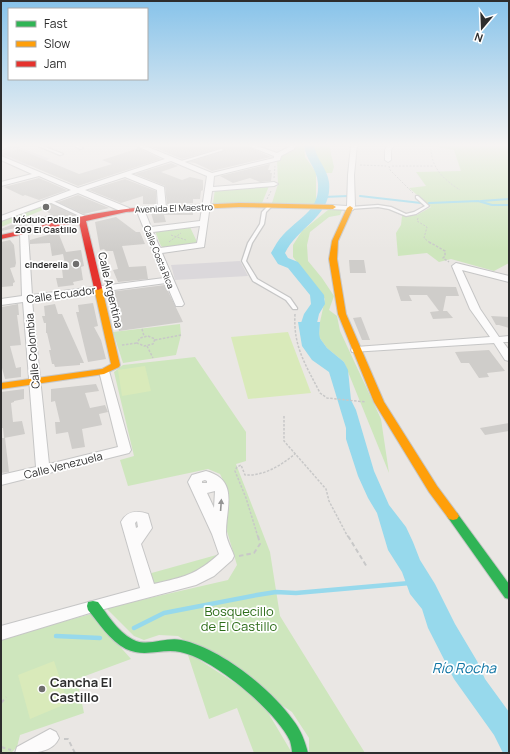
<svg xmlns="http://www.w3.org/2000/svg" width="510" height="754" viewBox="0 0 510 754" font-family="Manrope,sans-serif">
  <rect width="100%" height="100%" fill="#eae7e4"/>
  <g fill="#dbd8db">
    <path d="M14,145L50,159L27,166L1,155V153Z"/>
    <path d="M240,261L248,276L175,280L171,265Z"/>
  </g>
  <g fill="#cee6bd">
    <path d="M297,145H304L305,157L316,172V204L272,203L278,184L277,160L281,158L280,155L295,150Z"/>
    <path d="M314,145H329L334,167L332,173H325C322,163 313,155 314,145Z"/>
    <path d="M440,145H509V263L494,271L451,259L439,262L427,253L398,256L396,233L401,225L402,216L417,215L431,207L409,188L426,186L416,172L461,171L454,150L437,147Z"/>
    <path d="M269,186L262,203L213,204L215,189Z"/>
    <path d="M48,202L55,205L1,227V221Z"/>
    <path d="M328,210H342L340,215L329,217L310,232L307,245L308,261L322,278L334,296L329,310L337,316L340,331L381,419L389,473L344,362L327,348L319,337L320,322L325,299L293,257V245L302,231Z"/>
    <path d="M190,227L197,242L195,244L163,247L161,246L155,231Z"/>
    <path d="M180,324L181,335L176,355L123,363L113,332Z"/>
    <path d="M195,357L246,432V461L236,464L270,552L280,616L365,753H309V738L292,712L178,636L159,635L144,640L134,636L106,608L228,580L237,565L226,528L227,488L220,474L208,469L128,486L120,460L134,456L114,372L123,365Z"/>
    <path d="M220,554L188,579L154,586L148,574Z"/>
    <path d="M91,614L131,659L77,679L84,713L20,735L17,747L11,753H1V638Z"/>
    <path d="M187,652L260,699L292,753H254L237,708L209,719Z"/>
  </g>
  <g fill="#d9eaba">
    <path d="M288,332L311,393L248,399L231,337Z"/>
    <path d="M145,366L151,391L122,396L118,370Z"/>
    <path d="M54,661L68,703L30,719L18,675Z"/>
  </g>
  <path fill="#97d9ec" d="M298,322H320L319,337L327,348L344,362L348,370L351,400L356,410L374,471L389,505L406,527L413,542L420,560L435,584L455,624L477,661L485,679L509,712V753H503L494,735L454,679L428,628L422,609L410,594L402,572L388,550L377,513L368,498L358,476L346,439V428L329,372L312,360L302,346Z"/>
  <g fill="none" stroke-linecap="round" stroke-linejoin="round">
    <g stroke="#97d9ec" stroke-width="2">
      <path d="M360,196L421,203"/>
      <path d="M323,197L348,196"/>
      <path d="M481,201L509,199"/>
      <path d="M429,203L478,201L492,205H509"/>
    </g>
    <g stroke="#97d9ec" stroke-width="4.5">
      <path d="M134,628L164,613L257,595L276,592L296,593L410,583"/>
      <path d="M56,636L100,638"/>
    </g>
    <path fill="#97d9ec" fill-rule="evenodd" d="M304,145H314C316,159 327,168 329,182C333,216 297,227 285,253L288,258L298,262L324,295L325,304L319,314L317,323L321,344L319,347L313,349L307,347L303,337L301,323L304,314L311,304L310,295L288,268L278,264L271,253C275,246 278,240 283,235C299,217 320,211 318,183C317,168 305,159 304,145Z"/>
  </g>
  <g fill="#cfcdca">
    <path d="M148,145H245L271,157L212,171L195,163L189,162L224,151V149L221,148L182,159Z"/>
    <path d="M139,148L161,159L78,186L3,154L19,149L79,174L112,164L102,160Z"/>
    <path d="M171,163L178,166L161,172L182,180L190,177L203,180V190L201,191L200,199H193V203L167,204L165,186L135,174Z"/>
    <path d="M270,164L268,170H271L270,173H272L271,181L260,182L250,178L233,183L220,176Z"/>
    <path d="M39,178L67,190L39,200L25,195L23,196L4,187Z"/>
    <path d="M125,179L156,191V204H143V196L121,203L89,190Z"/>
    <path d="M78,195L109,208L84,214L58,202Z"/>
    <path d="M51,204L76,216L1,231V229L28,218L33,220L51,214L40,208Z"/>
    <path d="M193,211V215H164L166,222L154,223L151,213Z"/>
    <path d="M116,217L136,232H140L145,244L122,246L129,267L146,266L148,279L118,282L113,270L118,269L113,251H106L104,249L100,250L95,222Z"/>
    <path d="M58,232L66,252L81,250L84,266L81,267L83,280L73,282L74,285L58,287L56,278H63L62,269H66L63,254L52,256L50,243L30,244V240Z"/>
    <path d="M10,240L14,245L16,263L15,267L10,268L15,282L13,283V286L2,287L1,242Z"/>
    <path d="M349,260H364L366,273H350Z"/>
    <path d="M165,285L183,322L119,331L109,292Z"/>
    <path d="M396,286L456,287L459,296H446L443,311H447L453,318L433,319L430,312L439,311L427,295H409L412,301H401Z"/>
    <path d="M93,303L98,326L94,327L101,340L106,359L88,362L76,312H79L78,305Z"/>
    <path d="M18,304L19,315H17L21,345L10,346L16,368L21,367V377L5,379L2,368H1L2,307Z"/>
    <path d="M55,304L58,314H62L84,363H80V365L55,367L54,364H52L49,350H51L47,333H46V323H44L42,316H45L44,306Z"/>
    <path d="M491,316L509,317V328L499,325H496Z"/>
    <path d="M361,317L370,340H362L353,318Z"/>
    <path d="M489,350L505,371L487,373L489,377L479,378L469,363H461L455,352Z"/>
    <path d="M96,384L99,391L85,393L90,408L105,405L108,412L99,414L102,425L82,429L85,447L72,449L68,432L56,434L55,422H60L55,401L51,402V389Z"/>
    <path d="M24,389V399L14,401V402L11,403L13,422L22,421L25,434L4,438L3,428H1V392Z"/>
    <path d="M509,423V431L485,435L480,428Z"/>
    <path d="M1,438H5L9,472L1,473Z"/>
  </g>
  <g fill="none" stroke-linecap="round" stroke-linejoin="round">
    <defs>
      <g id="lane">
        <path d="M36,145H40L63,154L60,155Z"/>
        <path d="M73,145H76L83,148L80,149Z"/>
        <path d="M221,149L224,150L181,163L178,162Z"/>
        <path d="M416,196H418L429,206L416,214L406,216L389,209L378,207L350,209L348,208L350,207L378,205L391,207L406,214L414,212L425,206L416,198Z"/>
        <path d="M47,199H49L89,218L86,219L47,201Z"/>
        <path d="M269,205L272,206L266,212L264,224L252,243L246,261L257,279L290,298L297,308V309H293L286,300L253,281L242,261L248,243L260,224L262,212Z"/>
      </g>
      <g id="street">
        <path d="M4,145H11L1,151V146Z"/>
        <path d="M135,145H143L212,173L274,158V156L246,145H254L277,153L289,147L290,145H296L294,149L281,156L280,160L214,176L213,187L274,182L278,184L274,186L212,191L204,247L162,253L184,304L182,306H176L166,283L32,301L49,464L118,447L99,371L104,368L109,371L131,450L129,453L1,485V475L36,467L23,302L1,305V299L22,296L20,232L24,230L28,232L32,295L164,278L136,209L137,207H143L151,227L200,221L207,176L171,161L131,174L164,187L166,208L162,210L158,208L157,190L125,177L85,190L129,208V212H123L78,193L1,221V216L71,190L39,176L1,186V182L32,174L1,160V156L78,188L165,159ZM200,226L197,243L160,248L153,232Z"/>
        <path d="M351,145H357L354,175L355,206L353,210H350L330,209V205L347,206L348,175Z"/>
        <path d="M388,145H394L391,150V160L388,162L385,160V150Z"/>
        <path d="M456,263L509,276V282L462,270L480,309L499,337L509,336V342H503L509,350V361L505,360L494,343L352,352L351,350L352,348L356,347L490,337L470,309L452,266Z"/>
        <path d="M206,471C239,480 226,507 226,532C226,540 232,549 234,556L232,560L214,576L196,585L93,612L1,640V626L140,588L121,522C127,511 136,510 148,514L152,528L141,544L154,584C184,577 196,575 219,554L212,534L188,482L192,475ZM205,480L207,481V483H202V481ZM215,491L214,508L207,493ZM137,521L138,527L136,528L135,523Z"/>
        <path d="M50,729L56,732L59,738C52,754 31,753 15,753L17,747Z"/>
      </g>
      <g id="fast">
        <path d="M453,512L457,513L509,584V599L505,598L449,519L447,516L449,513Z"/>
        <path d="M93,601L98,602C108,615 119,634 136,641C150,646 166,637 181,640C220,648 270,688 293,720C301,730 305,741 308,753H292C292,749 291,745 290,741C276,711 213,658 180,652C162,648 145,658 126,649C110,641 99,623 88,610L87,606L88,602Z"/>
      </g>
      <g id="slow">
        <path d="M239,203L333,205L336,207L333,209L239,207L151,211L148,209L151,207Z"/>
        <path d="M350,206L353,208L338,241L337,259L346,314L384,402L437,486L457,513L459,516L457,519L453,520L449,519L429,492L374,402L338,314L329,259L332,241L347,208Z"/>
        <path d="M95,286H98L102,288L120,365L119,367L104,374L1,389V383L102,369L111,364L94,288Z"/>
      </g>
      <path id="jam" d="M151,207L153,208V210L126,212L86,221L102,288L98,290L94,288L79,222L1,239V235C51,224 100,209 151,207Z"/>
    </defs>
    <use href="#lane" stroke="#c6c6c6" stroke-width="2.5"/>
    <use href="#street" stroke="#c6c6c6" stroke-width="2"/>
    <use href="#fast" stroke="#c6c6c6" stroke-width="2"/>
    <use href="#slow" stroke="#c6c6c6" stroke-width="2"/>
    <use href="#jam" stroke="#c6c6c6" stroke-width="2"/>
    <g stroke="#c8c8c8" stroke-width="1" stroke-dasharray="2 1.5" stroke-linecap="butt">
      <path d="M431,145C430,167 443,179 460,190"/>
      <path d="M360,165L386,166"/>
      <path d="M389,166L390,170L413,193"/>
      <path d="M392,166H434"/>
      <path d="M274,178L275,166"/>
      <path d="M267,199L271,191"/>
      <path d="M418,218L417,221L427,227L424,238L430,243"/>
      <path d="M171,235L186,240"/>
      <path d="M169,242L181,233"/>
    </g>
    <g stroke="#c8c8c8" stroke-width="1.5" stroke-dasharray="2.5 1.5" stroke-linecap="butt">
      <path d="M429,242L445,251V256L443,258L449,262"/>
      <path d="M295,314C293,347 306,365 320,393L327,398L366,402"/>
      <path d="M142,329L144,336"/>
      <path d="M148,336L155,339L153,344L144,346L137,343L140,338Z"/>
      <path d="M155,340L181,335"/>
      <path d="M122,345L137,343"/>
      <path d="M147,346L153,358"/>
      <path d="M284,416V441L326,489L329,501L348,537"/>
      <path d="M258,537L246,498L235,471L237,467L241,465L245,475C264,476 280,466 295,454"/>
    </g>
    <g stroke="#c8c8c8" stroke-width="2" stroke-dasharray="4.5 3" stroke-linecap="butt">
      <path d="M348,536L367,567"/>
      <path d="M239,556L254,553L260,544L258,536"/>
      <path d="M1,703L6,697"/>
      <path d="M64,739H68L75,753"/>
      <path d="M1,747L11,750"/>
    </g>
    <use href="#lane" fill="#fcfbfb" fill-rule="evenodd"/>
    <use href="#street" fill="#fcfbfb" fill-rule="evenodd"/>
    <use href="#fast" fill="#30b455" fill-rule="evenodd"/>
    <use href="#slow" fill="#ff9f0a" fill-rule="evenodd"/>
    <use href="#jam" fill="#e5322d" fill-rule="evenodd"/>
  </g>
  <defs><path id="oneway-solid" d="M-6-.8H1V-3.2L6.5 0L1 3.2V.8H-6Z"/></defs>
  <use fill="#949494" href="#oneway-solid" transform="translate(221 505) rotate(-86)"/>
  <linearGradient id="sky" x2="0" y2="1"><stop stop-color="#87c3ea"/><stop offset="0.58" stop-color="#f6f4f3"/><stop offset="1" stop-color="#f6f4f3" stop-opacity="0"/></linearGradient>
  <rect width="510" height="250" fill="url(#sky)"/>
  <g fill="#6f6e6d" stroke="#fff" stroke-width="1.5">
    <circle cx="46" cy="207" r="4"/>
    <circle cx="76" cy="264" r="4"/>
    <circle cx="42" cy="689" r="4"/>
  </g>
  <g text-anchor="middle" dominant-baseline="central" stroke-width="3.5" stroke-linejoin="round" paint-order="stroke">
    <g font-size="9" fill="#2d2d2d" stroke="#fff">
      <text transform="translate(174 208) rotate(-2)">Avenida El Maestro</text>
      <text transform="translate(159 257) rotate(68)">Calle Costa Rica</text>
    </g>
    <g font-size="9" font-weight="bold" fill="#2d2d2d" stroke="#fff">
      <text x="46" y="219">Módulo Policial<tspan x="46" dy="10">209 El Castillo</tspan></text>
      <text x="68" y="264" text-anchor="end">cinderella</text>
    </g>
    <g font-size="11" fill="#2d2d2d" stroke="#fff">
      <text transform="translate(111 290) rotate(77)">Calle Argentina</text>
      <text transform="translate(61 294) rotate(-8)">Calle Ecuador</text>
      <text transform="translate(32 351) rotate(-95)">Calle Colombia</text>
      <text transform="translate(63 465) rotate(-14)">Calle Venezuela</text>
    </g>
    <g font-size="13" fill="#2e6d1a" stroke="#fff">
      <text x="239" y="611">Bosquecillo<tspan x="239" dy="15">de El Castillo</tspan></text>
    </g>
    <g font-size="13" font-weight="bold" fill="#2d2d2d" stroke="#fff" text-anchor="start">
      <text x="50" y="682">Cancha El<tspan x="50" dy="15">Castillo</tspan></text>
    </g>
    <g font-size="14" font-style="italic" fill="#0c73a2" stroke="#fff">
      <text x="464" y="667">Río Rocha</text>
    </g>
  </g>
  <rect width="510" height="754" fill="none" stroke="#2d2d2d" stroke-width="4"/>
  <rect x="8" y="8" width="140" height="72" fill="#ffffff" stroke="#ababab"/>
  <rect x="16" y="21" width="20" height="6" fill="#30b455" stroke="#ababab"/>
  <text x="44" y="28" font-size="12" fill="#2d2d2d">Fast</text>
  <rect x="16" y="41" width="20" height="6" fill="#ff9f0a" stroke="#ababab"/>
  <text x="44" y="48" font-size="12" fill="#2d2d2d">Slow</text>
  <rect x="16" y="61" width="20" height="6" fill="#e5322d" stroke="#ababab"/>
  <text x="44" y="68" font-size="12" fill="#2d2d2d">Jam</text>
  <g transform="translate(482 28) rotate(199)" stroke="#ffffff" stroke-width="3" paint-order="stroke">
  <path d="M0-3L7 15L0 10L-7 15Z" fill="#2d2d2d"/>
  <text y="-6" font-size="11" font-weight="bold" text-anchor="middle" fill="#2d2d2d">N</text>
  </g>
</svg>
